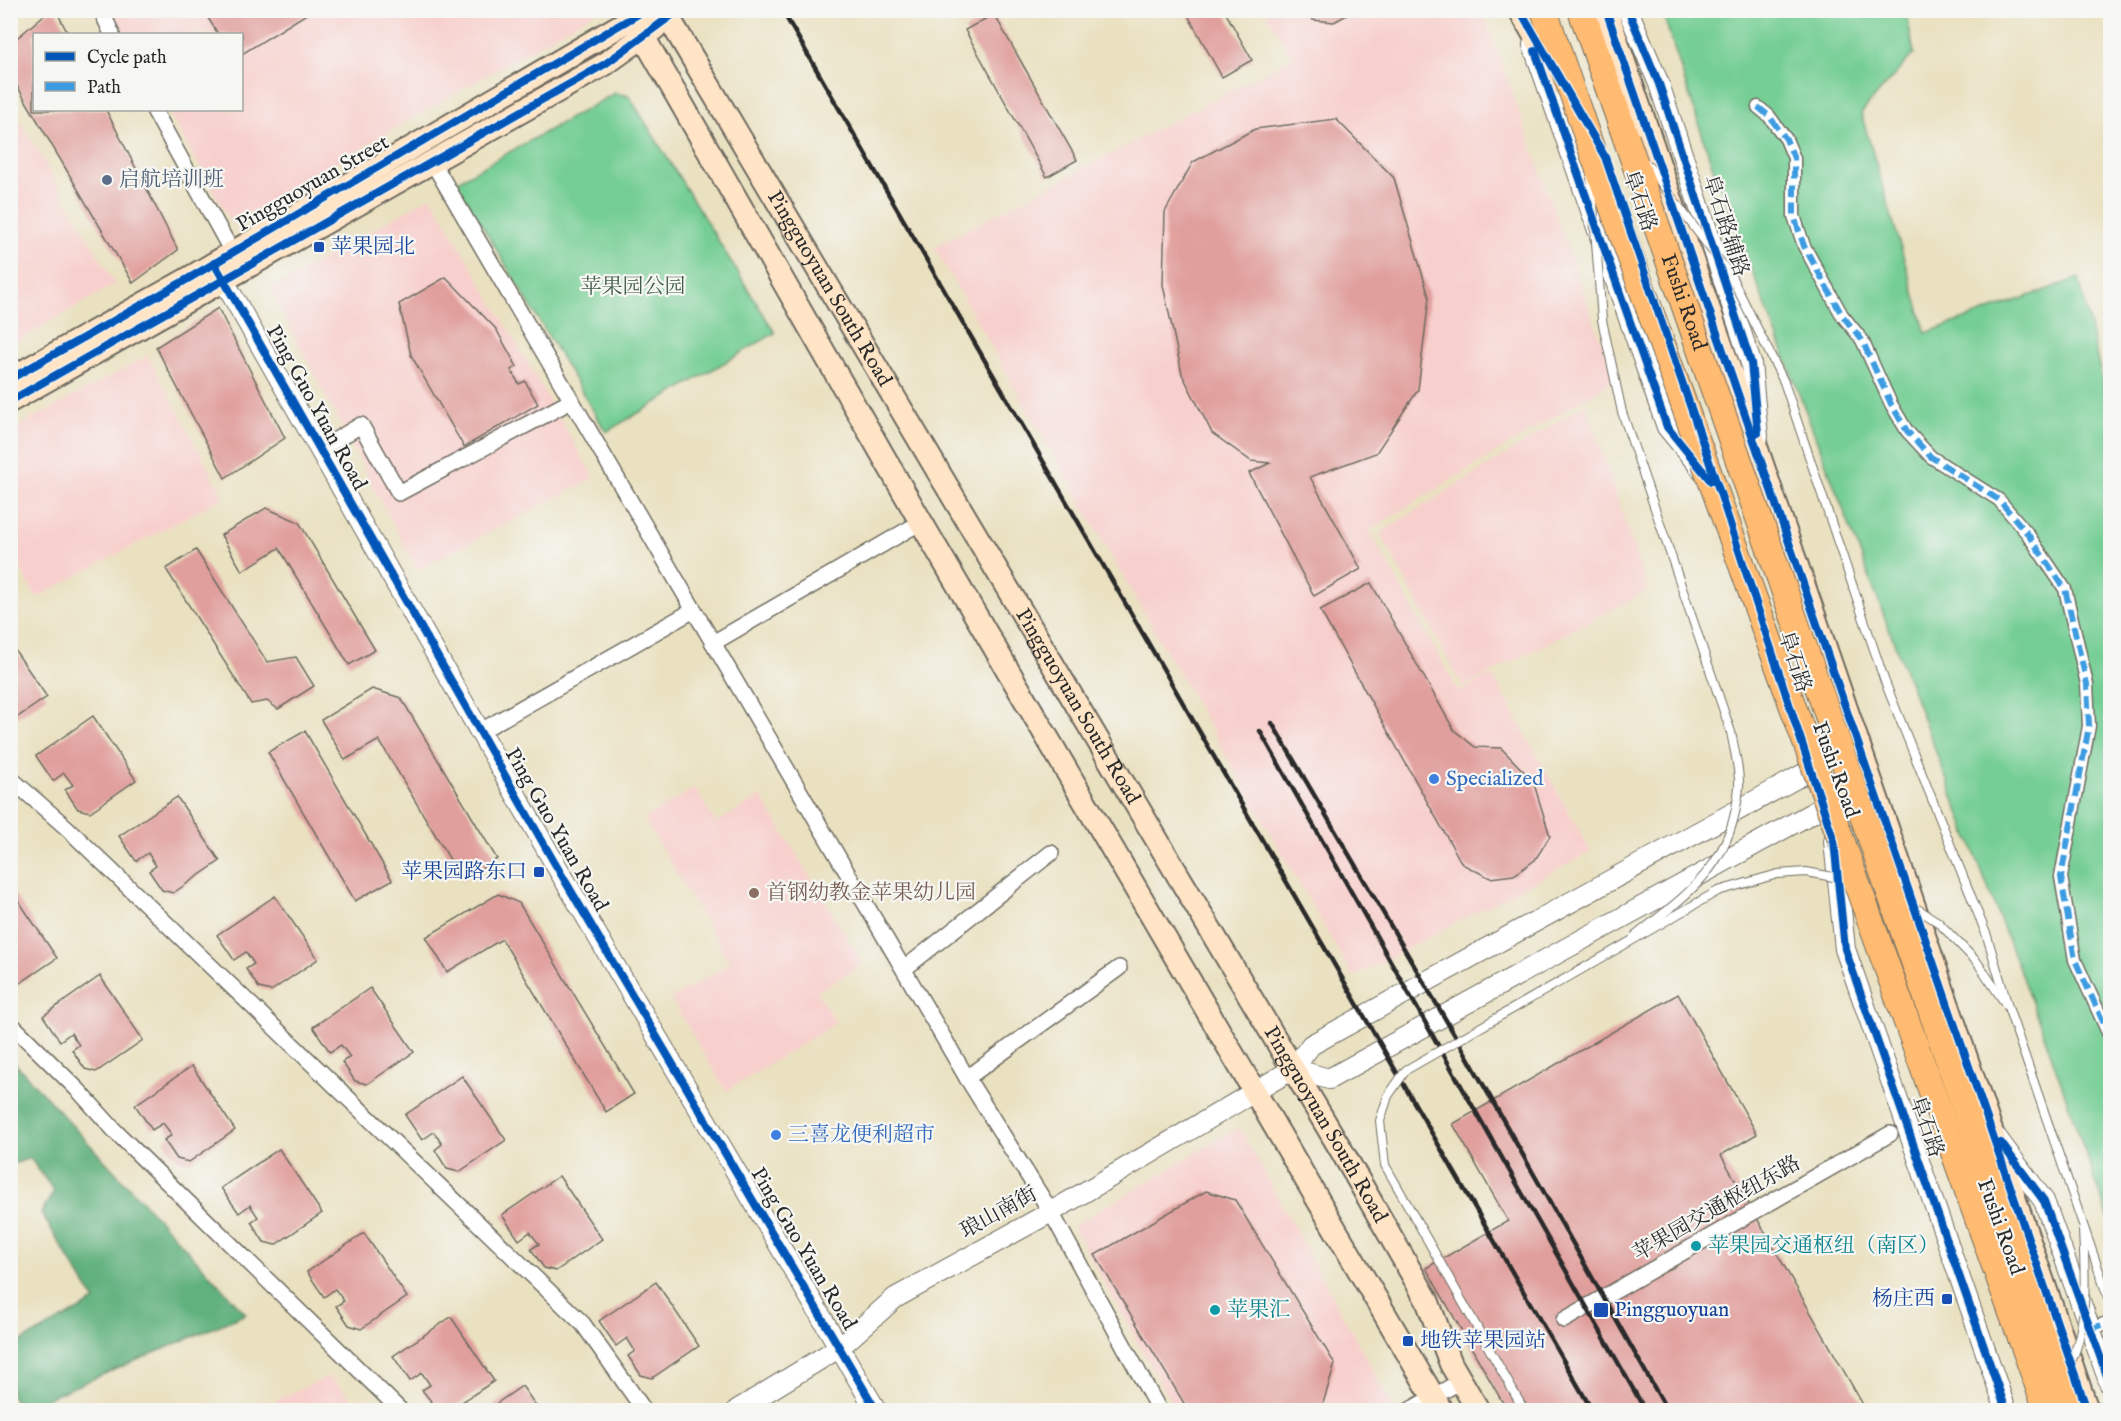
<svg xmlns="http://www.w3.org/2000/svg" width="2121" height="1421" viewBox="0 0 2121 1421" font-family="'IM FELL English','Noto Serif SC',serif">
  <rect width="100%" height="100%" fill="#f6f6f2"/>
  <filter id="ink" filterUnits="userSpaceOnUse"><feTurbulence type="fractalNoise" baseFrequency=".0167" numOctaves="2"/><feDisplacementMap in="SourceGraphic" scale="12" xChannelSelector="R" yChannelSelector="G"/><feConvolveMatrix kernelMatrix="1 2 1 2 8 2 1 2 1" color-interpolation-filters="sRGB"/></filter>
  <filter id="wash" filterUnits="userSpaceOnUse"><feTurbulence type="fractalNoise" baseFrequency=".008" numOctaves="4" result="noise"/><feDisplacementMap in="SourceGraphic" scale="24" xChannelSelector="R" yChannelSelector="G"/><feGaussianBlur stdDeviation="1.35" result="paint"/><feColorMatrix in="noise" values="0 0 0 0 0 0 0 0 0 0 0 0 0 0 0 0 0 1.4 0 .05"/><feComposite in="paint" operator="in"/></filter>
  <g filter="url(#wash)">
    <rect width="100%" height="100%" fill="#eae1c1"/>
    <g fill="#f7d0cd">
      <path d="M112,11H597L232,224L167,110H242V34H125Z"/>
      <path d="M1265,11H1483L1615,380L1369,530L1459,692L1492,674L1591,852L1353,977L934,247L1292,58Z"/>
      <path d="M10,103L115,284L11,345H10Z"/>
      <path d="M431,196L594,478L417,570L270,290Z"/>
      <path d="M148,356L224,497L36,598L11,550V430Z"/>
      <path d="M1586,404L1648,591L1463,687L1380,533Z"/>
      <path d="M695,788L716,823L761,796L863,964L817,992L836,1023L726,1091L671,999L730,963L644,819Z"/>
      <path d="M1239,1127L1395,1410H1175L1073,1226Z"/>
      <path d="M329,1376L363,1410H255Z"/>
    </g>
    <g fill="#75ce94" stroke="#507c60" stroke-width="1.5">
      <path d="M1662,11H1906L1914,53L1861,113L1926,333L2079,278L2110,415V1222L2043,1032L1714,171Z"/>
      <path d="M615,93L629,96L775,333L606,432L456,182Z"/>
    </g>
    <path fill="#60b17e" stroke="#466e54" stroke-width="1.5" d="M11,1059L246,1314L22,1409L11,1396V1347L95,1301L41,1213L54,1191L30,1158L11,1165Z"/>
    <g id="blocks">
      <g fill="#e09f9c">
        <path d="M50,10H56L68,34H34V110H106L178,250L133,283L10,74V44Z"/>
        <path d="M203,10H313L242,54V34H218Z"/>
        <path d="M1185,10H1224L1252,60L1222,77Z"/>
        <path d="M1307,10H1356L1334,22L1313,20Z"/>
        <path d="M994,14L1077,160L1047,177L965,30Z"/>
        <path d="M1336,119L1394,178L1429,297L1418,390L1376,453L1310,477L1361,569L1314,596L1249,473L1270,463L1251,461L1212,433L1182,374L1163,285L1165,212L1193,162L1255,129Z"/>
        <path d="M446,277L496,329L517,367L511,370L519,384L525,381L538,404L464,447L411,355L399,304Z"/>
        <path d="M218,308L285,438L225,478L156,347Z"/>
        <path d="M266,508L299,522L375,650L349,665L279,548L242,571L221,535Z"/>
        <path d="M196,550L267,662L296,657L314,686L278,709L267,701L251,704L166,569Z"/>
        <path d="M1371,583L1454,730L1475,747L1501,748L1533,781L1550,836L1535,860L1514,875L1490,878L1462,864L1320,610Z"/>
        <path d="M10,643L47,697L10,722Z"/>
        <path d="M372,689L401,698L497,859L462,880L379,740L345,760L321,720Z"/>
        <path d="M93,716L136,780L90,812L78,809L65,790L73,785L64,773L53,781L36,756Z"/>
        <path d="M305,731L392,880L355,901L268,752Z"/>
        <path d="M177,797L220,861L173,893L162,890L149,871L156,866L148,853L136,861L119,836Z"/>
        <path d="M14,894L57,958L10,990V896Z"/>
        <path d="M498,894L519,903L634,1094L606,1112L502,939L447,972L426,937Z"/>
        <path d="M275,896L318,959L271,991L259,988L246,969L254,964L246,952L234,960L217,935Z"/>
        <path d="M100,976L143,1040L96,1072L85,1069L72,1050L79,1045L71,1033L60,1041L43,1016Z"/>
        <path d="M370,988L414,1052L367,1084L355,1081L342,1062L350,1057L341,1045L330,1052L313,1027Z"/>
        <path d="M1678,994L1757,1134L1721,1155L1866,1410H1507L1426,1268L1508,1221L1453,1124Z"/>
        <path d="M192,1066L235,1130L189,1162L177,1159L164,1140L172,1135L163,1123L152,1130L135,1105Z"/>
        <path d="M462,1076L506,1140L459,1172L447,1169L435,1150L442,1144L434,1132L422,1140L405,1115Z"/>
        <path d="M279,1149L322,1213L275,1245L264,1242L251,1222L258,1217L250,1205L239,1213L221,1188Z"/>
        <path d="M559,1176L602,1239L556,1271L544,1268L531,1249L539,1244L530,1232L519,1240L502,1215Z"/>
        <path d="M1206,1191L1235,1200L1335,1364L1321,1410H1188L1095,1255Z"/>
        <path d="M364,1233L407,1297L361,1329L349,1325L336,1306L344,1301L335,1289L324,1297L307,1272Z"/>
        <path d="M656,1282L699,1346L652,1378L641,1375L628,1356L635,1351L627,1338L616,1346L599,1321Z"/>
        <path d="M451,1317L494,1381L450,1410H438L422,1390L430,1385L422,1373L410,1381L393,1356Z"/>
        <path d="M522,1386L539,1410H487Z"/>
      </g>
    </g>
  </g>
  <g filter="url(#ink)">
    <use href="#blocks" fill-opacity="0" stroke="#6e6b60" stroke-width="1.5"/>
    <g fill="none" stroke-linecap="round" stroke-linejoin="round">
      <defs>
        <path id="service" d="M1500,1368L1524,1410"/>
        <g id="pedestrian">
          <path d="M1758,107L1769,116L1786,139L1794,158V216L1804,246L1842,315L1862,340L1891,404L1907,431L1931,457L1999,500L2027,533L2065,589L2087,684L2089,726L2061,877L2075,960L2110,1037"/>
          <path d="M2090,1329L2110,1322"/>
        </g>
        <g id="minor">
          <path d="M101,10L112,34"/>
          <path d="M154,110L232,252"/>
          <path d="M433,163L967,1078L1051,1212L1159,1410"/>
          <path d="M319,450L361,425L399,493L571,401"/>
          <path d="M713,643L921,522"/>
          <path d="M479,732L694,610"/>
          <path d="M10,778L67,828L583,1324L644,1410"/>
          <path d="M904,969L1051,853"/>
          <path d="M10,1023L79,1091L116,1132L400,1410"/>
          <path d="M967,1078L1119,968"/>
          <path d="M1564,1320L1890,1134"/>
          <path d="M1410,1410L1461,1381"/>
        </g>
        <g id="tertiary">
          <path d="M1628,10L1659,84L1751,363L1758,437"/>
          <path d="M1533,45L1667,427L1704,472"/>
          <path d="M216,267L554,862L876,1410"/>
          <path d="M1834,841L1845,949L2006,1410"/>
          <path d="M1293,1069L1329,1079L1823,807"/>
          <path d="M1997,1138L2044,1201L2110,1384"/>
          <path d="M737,1410L840,1347L895,1298L1051,1212L1293,1069L1311,1045L1811,770"/>
        </g>
        <g id="secondary">
          <path d="M628,10L921,522L1441,1410"/>
          <path id="s1" d="M664,10L1340,1148L1427,1300L1451,1364L1478,1410"/>
          <path d="M1520,10L1564,87"/>
          <path d="M1606,10L2087,1410"/>
          <path d="M10,379L186,280L645,11"/>
          <path d="M10,401L605,64L655,28"/>
        </g>
        <path id="trunk" d="M1581,10L1626,138"/>
      </defs>
      <use href="#service" stroke="#6e6b60" stroke-width="10"/>
      <use href="#pedestrian" stroke="#6e6b60" stroke-width="15"/>
      <use href="#minor" stroke="#6e6b60" stroke-width="18"/>
      <use href="#tertiary" stroke="#6e6b60" stroke-width="22"/>
      <use href="#secondary" stroke="#6e6b60" stroke-width="26"/>
      <use href="#trunk" stroke="#6e6b60" stroke-width="28"/>
      <use href="#service" stroke="#fff" stroke-width="8"/>
      <use href="#pedestrian" stroke="#fff" stroke-width="12"/>
      <use href="#minor" stroke="#fff" stroke-width="15"/>
      <use href="#tertiary" stroke="#fff" stroke-width="20"/>
      <use href="#secondary" stroke="#ffe4c6" stroke-width="22"/>
      <use href="#trunk" stroke="#ffbb71" stroke-width="26"/>
      <g stroke="#2b2b2b" stroke-width="4.5">
        <path d="M782,10L1592,1410"/>
        <path d="M1272,723L1467,1056L1667,1410"/>
        <path d="M1260,731L1645,1410"/>
      </g>
      <defs>
        <g id="service-bridge">
          <path d="M1646,163L1731,276L1784,382L1885,682L1987,936L2009,1010L2110,1303"/>
          <path d="M1591,177L1602,320L1622,412L1731,732C1734,749 1740,770 1739,787C1732,866 1691,891 1634,937"/>
          <path d="M1900,898L1938,922L1977,962L2005,1003"/>
          <path d="M1500,1368L1385,1165L1380,1121L1388,1096L1406,1070L1718,891L1778,874L1806,872L1850,880"/>
          <path d="M2065,1374C2090,1330 2085,1278 2083,1230"/>
        </g>
        <g id="trunk-bridge">
          <path d="M1544,10L1589,142L2047,1410"/>
          <path id="s2" d="M1626,138L2071,1410"/>
        </g>
      </defs>
      <use href="#service-bridge" stroke="#6e6b60" stroke-width="10" stroke-linecap="butt"/>
      <use href="#trunk-bridge" stroke="#6e6b60" stroke-width="28" stroke-linecap="butt"/>
      <use href="#service-bridge" stroke="#fff" stroke-width="8"/>
      <use href="#trunk-bridge" stroke="#ffbb71" stroke-width="26"/>
      <g stroke="#3d9ce1" stroke-width="6" stroke-dasharray="12 6" stroke-linecap="butt">
        <path d="M1758,107L1769,116L1786,139L1794,158V216L1804,246L1842,315L1862,340L1891,404L1907,431L1931,457L1999,500L2027,533L2065,589L2087,684L2089,726L2061,877L2075,960L2110,1037"/>
        <path d="M2090,1329L2110,1322"/>
      </g>
      <defs>
        <g id="cycleway">
          <path d="M1520,10L1605,157L1719,490L1834,841L1845,949L2006,1410"/>
          <path d="M1606,10L2087,1410"/>
          <path d="M1628,10L1659,84L1751,363L1758,433"/>
          <path d="M1535,51L1667,427L1711,481"/>
          <path d="M214,263L554,862L876,1410"/>
          <path d="M10,379L186,280L645,10"/>
          <path d="M10,401L605,64L679,10"/>
          <path d="M2001,1143L2044,1201L2110,1384"/>
        </g>
      </defs>
      <use href="#cycleway" stroke="#f6f6f2" stroke-width="11"/>
      <use href="#cycleway" stroke="#0057b8" stroke-width="8"/>
    </g>
  </g>
  <circle fill="#5c6f8a" stroke="#f6f6f2" stroke-width="2" cx="107" cy="180" r="6"/>
  <g fill="#1a4fb4" stroke="#f6f6f2" stroke-width="2">
    <rect x="313" y="241" width="12" height="12" rx="3"/>
    <rect x="533" y="866" width="12" height="12" rx="3"/>
    <rect x="1941" y="1293" width="12" height="12" rx="3"/>
    <rect x="1593" y="1302" width="16" height="16" rx="3"/>
    <rect x="1402" y="1335" width="12" height="12" rx="3"/>
  </g>
  <g fill="#3f7fe0" stroke="#f6f6f2" stroke-width="2">
    <circle cx="1434" cy="779" r="6"/>
    <circle cx="776" cy="1135" r="6"/>
  </g>
  <circle fill="#8d6e63" stroke="#f6f6f2" stroke-width="2" cx="754" cy="893" r="6"/>
  <g fill="#0f9aa8" stroke="#f6f6f2" stroke-width="2">
    <circle cx="1696" cy="1246" r="6"/>
    <circle cx="1215" cy="1310" r="6"/>
  </g>
  <g text-anchor="middle" dominant-baseline="central" stroke-width="4.5" stroke-linejoin="round" paint-order="stroke">
    <g font-size="21" fill="#4e5e75" stroke="#f6f6f2" text-anchor="start">
      <text x="119" y="180">启航培训班</text>
    </g>
    <g font-size="21" fill="#2b2b2b" stroke="#f6f6f2">
      <text transform="translate(313 184) rotate(-30)">Pingguoyuan Street</text>
      <text transform="translate(1639 201) rotate(71)">阜石路</text>
      <text transform="translate(1725 226) rotate(72)">阜石路辅路</text>
      <text stroke="none"><textPath href="#s1" startOffset="324">Pingguoyuan South Road</textPath></text>
      <text stroke="none"><textPath href="#s2" startOffset="174">Fushi Road</textPath></text>
      <text transform="translate(316 408) rotate(61)">Ping Guo Yuan Road</text>
      <text transform="translate(1794 662) rotate(72)">阜石路</text>
      <text stroke="none"><textPath href="#s1" startOffset="810">Pingguoyuan South Road</textPath></text>
      <text transform="translate(1835 770) rotate(70)">Fushi Road</text>
      <text transform="translate(556 830) rotate(60)">Ping Guo Yuan Road</text>
      <text stroke="none"><textPath href="#s1" startOffset="1296">Pingguoyuan South Road</textPath></text>
      <text transform="translate(1926 1127) rotate(71)">阜石路</text>
      <text transform="translate(1717 1209) rotate(-30)">苹果园交通枢纽东路</text>
      <text transform="translate(999 1213) rotate(-29)">琅山南街</text>
      <text transform="translate(2000 1227) rotate(70)">Fushi Road</text>
      <text transform="translate(803 1249) rotate(59)">Ping Guo Yuan Road</text>
    </g>
    <g font-size="21" fill="#164399" stroke="#f6f6f2" text-anchor="start">
      <text x="331" y="247">苹果园北</text>
      <text x="527" y="872" text-anchor="end">苹果园路东口</text>
      <text x="1935" y="1299" text-anchor="end">杨庄西</text>
      <text x="1614" y="1310">Pingguoyuan</text>
      <text x="1420" y="1341">地铁苹果园站</text>
    </g>
    <g font-size="21" fill="#415c4a" stroke="#f6f6f2">
      <text x="633" y="287">苹果园公园</text>
    </g>
    <g font-size="21" fill="#366cbe" stroke="#f6f6f2" text-anchor="start">
      <text x="1446" y="779">Specialized</text>
      <text x="788" y="1135">三喜龙便利超市</text>
    </g>
    <g font-size="21" fill="#785e54" stroke="#f6f6f2" text-anchor="start">
      <text x="766" y="893">首钢幼教金苹果幼儿园</text>
    </g>
    <g font-size="21" fill="#0d838f" stroke="#f6f6f2" text-anchor="start">
      <text x="1708" y="1246">苹果园交通枢纽（南区）</text>
      <text x="1227" y="1310">苹果汇</text>
    </g>
  </g>
  <rect width="2121" height="1421" fill="none" stroke="#f6f6f2" stroke-width="36"/>
  <rect x="33" y="33" width="210" height="78" fill="#f6f6f2" stroke="#a5a5a2" stroke-width="1.5"/>
  <rect x="45" y="52" width="30" height="9" fill="#0057b8" stroke="#a5a5a2" stroke-width="1.5"/>
  <text x="87" y="63" font-size="18" fill="#2b2b2b">Cycle path</text>
  <rect x="45" y="82" width="30" height="9" fill="#3d9ce1" stroke="#a5a5a2" stroke-width="1.5"/>
  <text x="87" y="93" font-size="18" fill="#2b2b2b">Path</text>
</svg>
